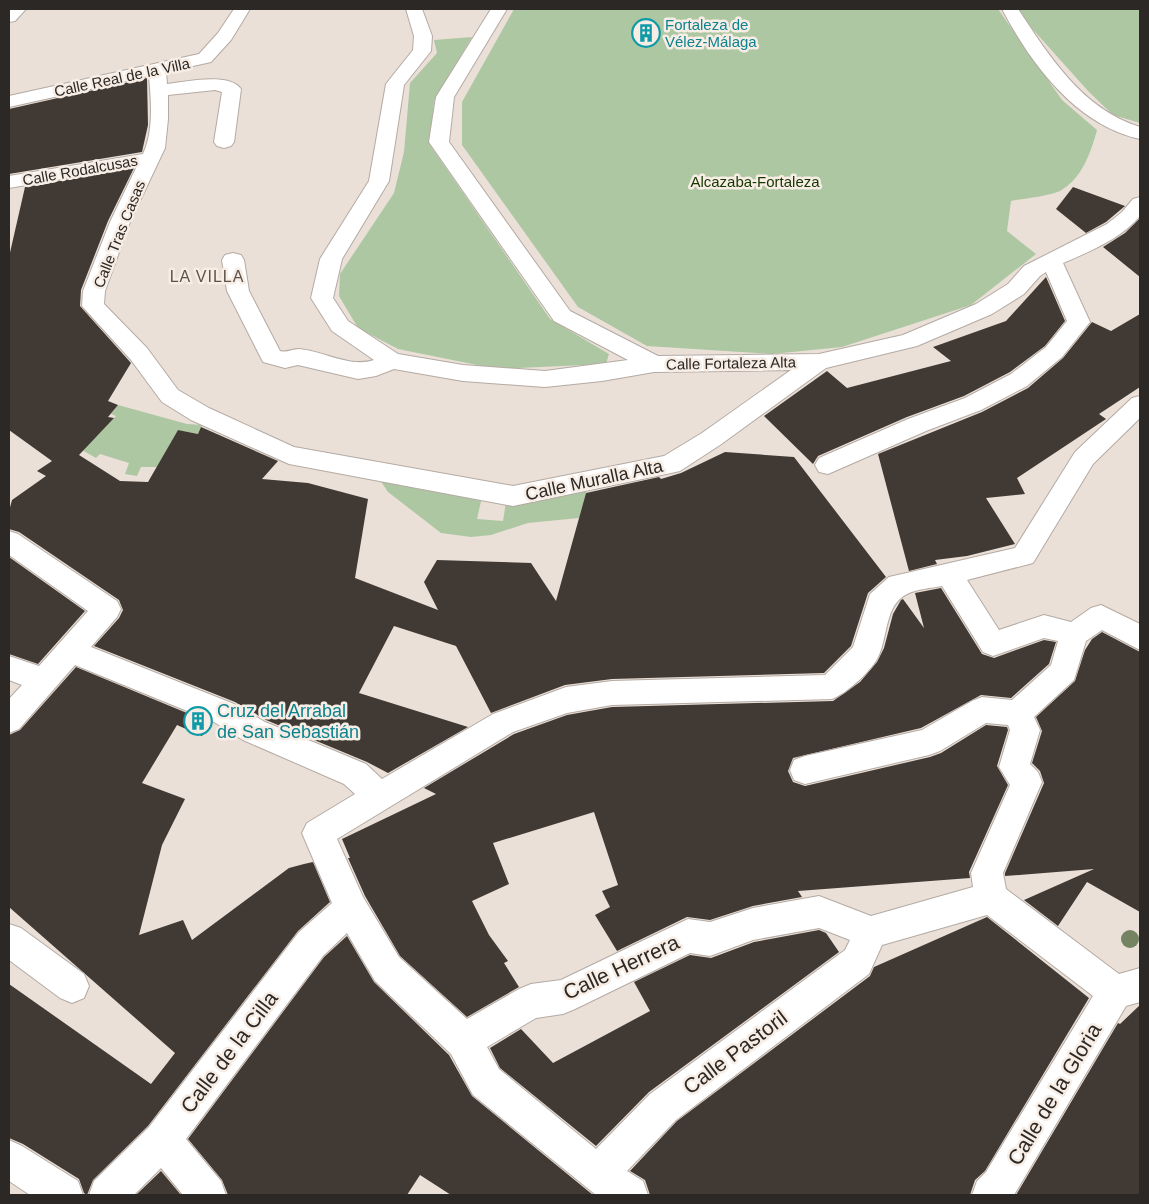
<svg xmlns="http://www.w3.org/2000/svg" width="1149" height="1204" viewBox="0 0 1149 1204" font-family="Arial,sans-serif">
  <rect width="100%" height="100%" fill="#eae0d8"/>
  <g fill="#adc7a2">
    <path d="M514,9H998L1062,100L1097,130C1091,152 1082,179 1060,191C1046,197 1026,198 1011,201L1007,231L1036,254L971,305L842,347L772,354L647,346L578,307L462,145V102Z"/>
    <path d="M1019,9H1140V123L1113,115L1089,92L1028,24Z"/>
    <path d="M472,37L434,101L430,145L550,319L609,354L606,364L497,369L398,349L358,328L339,296L340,274L394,193L404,152L410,83L437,53L434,40Z"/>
    <path d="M118,405L187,424L202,425L198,434L178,430L157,467H141L137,476L125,474L129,463L100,454L96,458L82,450L116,416L111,414Z"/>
    <path d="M380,480L482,497L477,519L503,521L506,502L587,489L579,518L528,523L491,535L471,537L441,533L388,492Z"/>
  </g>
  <g fill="#413933">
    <path d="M147,78L148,125L142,152L9,174V109Z"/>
    <path d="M134,168L108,221L81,290L80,306L131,363L108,401L118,405L108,417L114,418L79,455L120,481L148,482L178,430L198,434L201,427L278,461L262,479L308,483L368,499L355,578L438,610L424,582L437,560L531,563L556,601L586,493L659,477L661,479L681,473L725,452L794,457L886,577L868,593L851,646L824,673L612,679L565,685L491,713L456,646L394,626L359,693L468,727L388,773L367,762L266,720L235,702L94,646L119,618L123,610L119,600L19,532L9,529V511L12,500L46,476L37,471L52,461L9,430V257L25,187Z"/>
    <path d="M1073,187L1125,206L1106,222L1086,233L1056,209Z"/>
    <path d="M1140,218V277L1103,247L1125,233Z"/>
    <path d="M1046,277L1065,321L1045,346L1010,372L964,396L907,417L818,456L813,464L764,416L827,371L847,388L951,361L933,347L1006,321Z"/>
    <path d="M1140,314V387L1099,414L1106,419L1017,478L1025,494L986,498L1015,544L967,556L935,560L937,564L909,571L878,454L982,412L1028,388L1063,358L1092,322L1111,331Z"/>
    <path d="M9,557L85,611L38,664L9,654Z"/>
    <path d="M941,588L982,654L994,658L1044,640L1056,642L1049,664L1011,698L981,695L921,728L793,758L788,771L793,782L805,786L930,757L941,753L986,725L1007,727L1008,730L997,766L1008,785L969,872L970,878L798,891L802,897L753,906L710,920L687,917L617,951L595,915L610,907L602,891L618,885L594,812L493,843L509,884L472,901L489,935L508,961L504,963L519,987L467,1017L400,956L365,896L348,858H350L342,839L436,794L424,788L514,734L567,715L612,707L833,701L860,682L877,662L884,648L893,614L901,600L903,599L924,628L915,593Z"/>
    <path d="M1102,632L1140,652V912L1087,882L1058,926L1024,900L1094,869L1005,876V873L1044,783L1040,771L1032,763L1042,731L1036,717L1075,681L1085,650L1092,639Z"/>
    <path d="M76,667L211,723L202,736L177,725L142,783L185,799L162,845L139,935L183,920L192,940L289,868L304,864L313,862L330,902L298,931L148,1126L93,1180L87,1195L84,1193L79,1179L23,1144L9,1138V984L151,1084L175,1053L9,907V735L20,730Z"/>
    <path d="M987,917L1089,998L985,1171L975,1180L970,1195H650L645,1180L630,1171L677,1121L870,976L874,967Z"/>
    <path d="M819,930L826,933L839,952L649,1092L596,1146L500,1068L490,1048L521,1029L553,1063L650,1011L634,982L690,955L711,958L754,942Z"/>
    <path d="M347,936L374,982L449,1055L472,1096L593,1195H451L420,1175L407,1195H228L222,1180L188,1139L324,957Z"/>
    <path d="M1140,1005V1195H1016L1118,1023L1120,1024Z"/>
    <path d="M161,1171L181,1195H136Z"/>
  </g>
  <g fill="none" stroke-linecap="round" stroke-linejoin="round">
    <defs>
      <g id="minor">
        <path d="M9,9H26L15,21L9,22Z"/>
        <path d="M234,9H250L231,40L211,62L166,72L167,84C185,82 229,72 241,89L234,142L231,146L224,148L217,146L214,142L222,92L215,90L168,95V119L165,148L130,222L105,291L104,304L147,348L178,390L209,408L294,447L513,486L664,456L702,433L791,370L654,372L602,381L545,387L463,381L394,369L376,376L358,379L298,365L285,368L263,362L227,291L222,260L225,255L233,253L241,255L244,260L249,291L280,351C287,353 292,349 299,349C324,351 349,368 374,360L332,331L311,298L320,259L369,181L386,84L413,50L414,36L406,9H422L432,36L431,51L404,85L389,181L342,259L333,298L348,321L398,354L463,365L545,371L628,360L554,321L429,142L436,97L491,9H507L454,97L449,142L570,311L658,356L819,354L903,335L976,304L1008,284L1024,266L1107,224L1122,212L1133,199L1140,197V216C1122,238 1089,252 1063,263L1090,322L1062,357L1027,386L981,410L926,431L828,474L819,472L815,465L819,458L908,419L965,398L1011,374L1046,347L1067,321L1046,272L1040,276L1024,294L992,314L917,346L826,368L720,445L680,471L671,473L513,506L289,464L191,420L162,402L131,360L82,306L83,291L110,222L137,166L9,188V176L143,154C154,131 151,100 149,76L9,107V96L199,54L218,33Z"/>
        <path d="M1002,9H1018C1050,57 1082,109 1140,127V139C1076,125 1031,64 1002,9Z"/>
        <path d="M1140,396V418L1093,464L1033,563L967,580L999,630L1044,615L1071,622L1091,608L1101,605L1140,624V650L1102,630L1086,641L1074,680L1034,717L1040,730L1030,764L1038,772L1042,782L1003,873L1006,889L1119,974L1140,968V1002L1126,1006L1014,1195H972L977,1181L986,1172L1093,996L987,915L882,945L869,974L676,1120L627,1171L643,1181L648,1195H596L473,1095L451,1054L375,981L347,933L323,956L186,1139L221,1181L226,1195H183L161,1168L134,1195H89L94,1181L149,1127L299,932L332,903L302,833L307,823L355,794L344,784L243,740L214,722L75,665L19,729L9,733V699L22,685L9,680V656L39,666L88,611L9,555V531L18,534L117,601L121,609L117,617L91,647L234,704L265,722L366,764L382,779L493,714L566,687L612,681L825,675L853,647L870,594L889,577L1015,548L1075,452L1132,398ZM942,586L983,652L993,656L1044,638L1058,641L1051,665L1012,700L982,697L972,701L922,730L805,756L794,760L790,770L794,780L805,784L929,755L940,751L986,723L1008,725L1010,730L999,767L1010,785L971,873L973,887L871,916L819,896L753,908L710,922L688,919L561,980L531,984L519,989L467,1019L399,957L363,897L337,839L513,732L567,713L612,705L832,699C846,694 873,670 879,655C888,635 885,605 907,594C917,589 931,588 942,586ZM819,928L850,940L845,950L650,1094L596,1149L499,1069L487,1047L536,1018L563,1014L575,1009L690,953L710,956L753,940Z"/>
        <path d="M9,924L21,928L84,974L89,986L84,998L72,1003L60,998L9,960Z"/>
        <path d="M9,1140L22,1146L78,1181L83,1195H30L9,1181Z"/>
      </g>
    </defs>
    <use href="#minor" stroke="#b4aaa3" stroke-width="2"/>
    <use href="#minor" fill="#fff" fill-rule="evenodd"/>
  </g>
  <circle fill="#748361" cx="1130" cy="939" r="9"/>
  <defs>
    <symbol id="building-ring" viewBox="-11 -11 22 22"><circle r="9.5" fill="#f7ede5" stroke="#0f9aa8" stroke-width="1.5"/><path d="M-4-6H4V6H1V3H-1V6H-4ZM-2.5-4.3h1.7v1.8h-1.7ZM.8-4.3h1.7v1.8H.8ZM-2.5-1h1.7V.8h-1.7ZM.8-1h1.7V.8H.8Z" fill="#0f9aa8"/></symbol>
  </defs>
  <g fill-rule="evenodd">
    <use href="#building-ring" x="630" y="17" width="32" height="32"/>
    <use href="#building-ring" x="182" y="705" width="32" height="32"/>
  </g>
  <g text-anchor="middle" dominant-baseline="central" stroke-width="5" stroke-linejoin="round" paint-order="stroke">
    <g font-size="15" fill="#0d838f" stroke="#f7ede5" text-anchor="start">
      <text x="665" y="24">Fortaleza de<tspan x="665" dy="17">Vélez-Málaga</tspan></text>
    </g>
    <g font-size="15" fill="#2c2825" stroke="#f7ede5">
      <text transform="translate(122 77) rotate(-12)">Calle Real de la Villa</text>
      <text transform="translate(80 170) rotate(-10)">Calle Rodalcusas</text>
      <text transform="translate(119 234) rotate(-68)">Calle Tras Casas</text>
      <text transform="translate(731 363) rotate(-1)">Calle Fortaleza Alta</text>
    </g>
    <g font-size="15" fill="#143700" stroke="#f7ede5">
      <text x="755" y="181">Alcazaba-Fortaleza</text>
    </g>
    <g font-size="16" letter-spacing="1" fill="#5b534c" stroke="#f7ede5">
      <text x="207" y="276">LA VILLA</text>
    </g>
    <g font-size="18" fill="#2c2825" stroke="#f7ede5">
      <text transform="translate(594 480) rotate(-12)">Calle Muralla Alta</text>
    </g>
    <g font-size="18" fill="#0d838f" stroke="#f7ede5" text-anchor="start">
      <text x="217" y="711">Cruz del Arrabal<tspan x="217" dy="21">de San Sebastián</tspan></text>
    </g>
    <g font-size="21" fill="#2c2825" stroke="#f7ede5">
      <text transform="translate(621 967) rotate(-25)">Calle Herrera</text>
      <text transform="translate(229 1052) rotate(-53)">Calle de la Cilla</text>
      <text transform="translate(735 1052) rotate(-37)">Calle Pastoril</text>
      <text transform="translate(1054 1094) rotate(-59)">Calle de la Gloria</text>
    </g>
  </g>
  <rect width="1149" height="1204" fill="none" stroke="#2c2825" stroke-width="20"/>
</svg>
